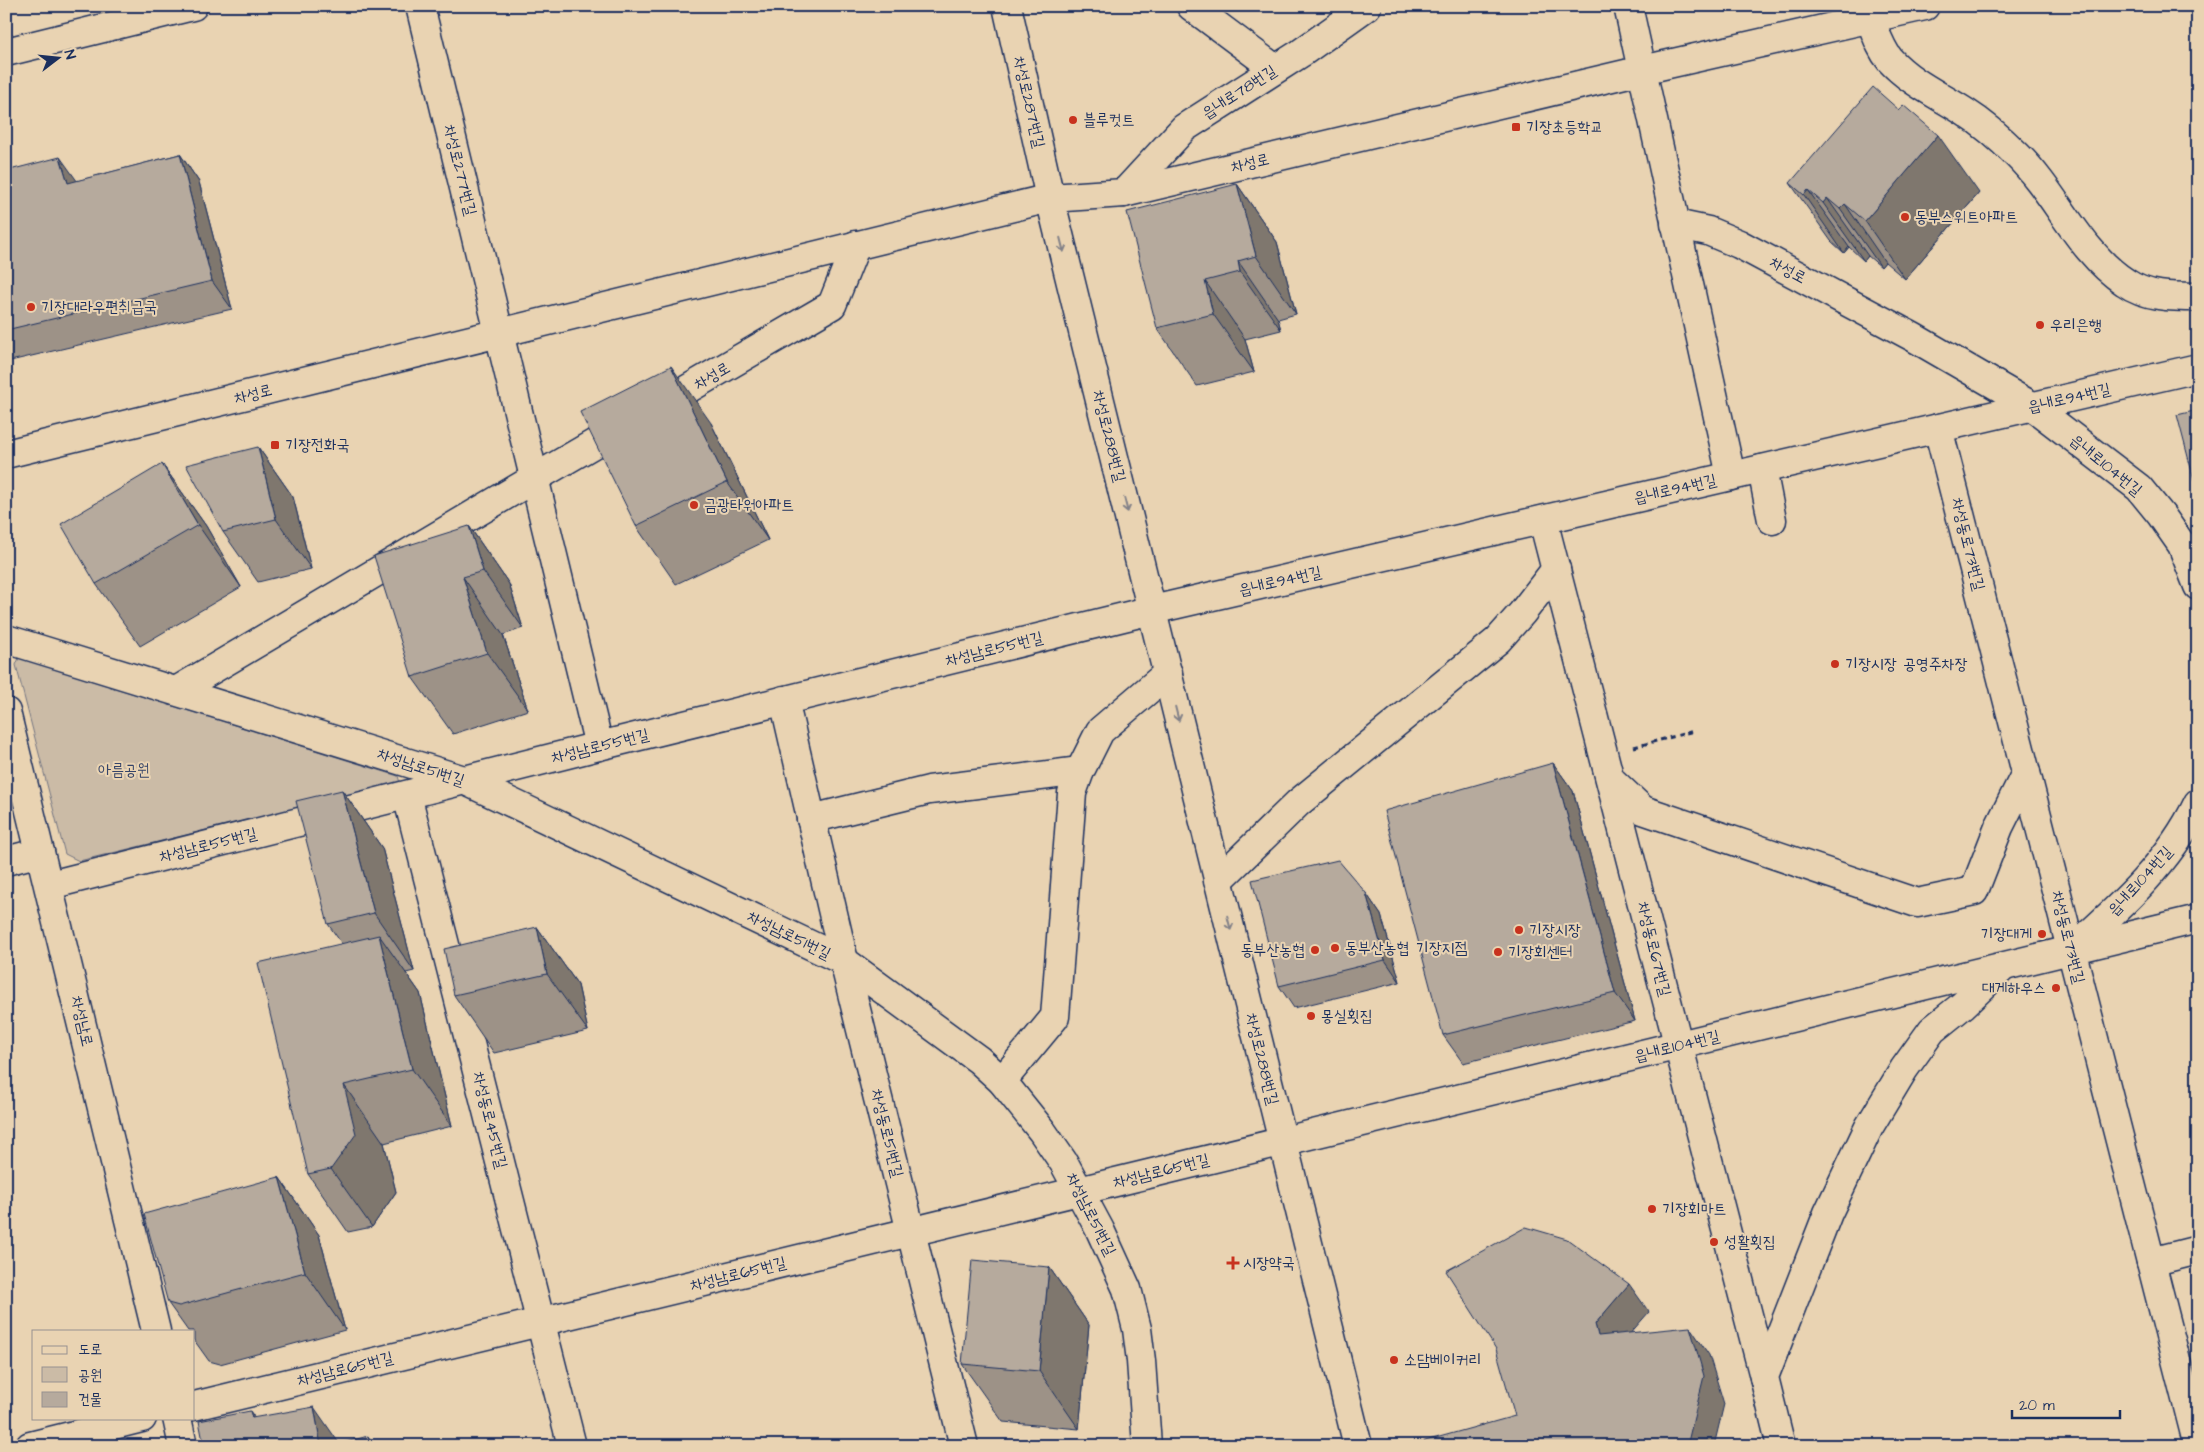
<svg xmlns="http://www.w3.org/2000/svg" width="2204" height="1452" viewBox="0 0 2204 1452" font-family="'Architects Daughter','Poor Story',sans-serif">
  <rect width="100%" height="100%" fill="#e9d3b2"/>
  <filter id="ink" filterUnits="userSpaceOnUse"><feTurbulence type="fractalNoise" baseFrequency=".02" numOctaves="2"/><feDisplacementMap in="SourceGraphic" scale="10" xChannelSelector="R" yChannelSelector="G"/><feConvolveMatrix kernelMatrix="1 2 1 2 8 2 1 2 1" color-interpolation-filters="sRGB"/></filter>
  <g filter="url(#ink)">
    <path fill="#cbbba6" stroke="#737582" d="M19,658L398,776L400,783L79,861L65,854L16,665Z"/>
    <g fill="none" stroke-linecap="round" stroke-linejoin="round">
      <defs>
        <g id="minor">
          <path d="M420,6L599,746"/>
          <path d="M1007,6L1050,198L1358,1446"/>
          <path d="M1191,6L1274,68"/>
          <path d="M1628,6L1731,476"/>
          <path d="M1870,19C1876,33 1880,48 1890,60C1911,83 1939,95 1965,112C1984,124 2001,139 2017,155C2057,194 2078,251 2125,282C2146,297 2172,297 2198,297"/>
          <path d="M6,52L193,6"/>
          <path d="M1124,193L1184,128L1301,53L1367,6"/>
          <path d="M1675,224L1708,231L1739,244L1913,337L2032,406L2139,488L2161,515L2182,545L2198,586"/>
          <path d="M1938,428L2198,1446"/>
          <path d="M1762,469L1772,520"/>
          <path d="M1543,520L1764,1377"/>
          <path d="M6,639L464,780L844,961L979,1060L1002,1081L1042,1131L1064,1163L1100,1230L1127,1289L1137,1329L1141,1361L1147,1446"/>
          <path d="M176,691L535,478L832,305L856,245"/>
          <path d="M784,700L844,961L964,1446"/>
          <path d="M6,712L156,1331"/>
          <path d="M1611,780L1643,810L1917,903L1974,891L1999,827L2026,773"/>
          <path d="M407,795L572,1446"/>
          <path d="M811,819L929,790L1080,771"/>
          <path d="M6,861L40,852"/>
          <path d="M1218,881L1298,803L1498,640L1522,613L1556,569"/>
          <path d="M50,885L599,746L1152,610L2198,368"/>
          <path d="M2074,948C2122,905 2170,862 2198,803"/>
          <path d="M1002,1081L1055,1017L1072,793L1080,771L1100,731L1168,673"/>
          <path d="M2151,1262L2198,1250"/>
          <path d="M194,1406L2198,919"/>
          <path d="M177,1418L183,1446"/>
          <path d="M30,1446L142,1418"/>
          <path d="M1781,1446L1764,1377L1828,1213L1869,1127L1904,1069L1932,1030L1963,1005L2002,968"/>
        </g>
        <path id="major" d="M6,454L1050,198L1124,193L1642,70L1925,6"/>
      </defs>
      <use href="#minor" stroke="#1b2f5e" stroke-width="31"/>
      <use href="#major" stroke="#1b2f5e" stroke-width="31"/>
      <path stroke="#1b2f5e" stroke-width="3" stroke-dasharray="5 4" stroke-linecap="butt" d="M1634,747L1694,731"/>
      <use href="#minor" stroke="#e9d3b2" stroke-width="28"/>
      <use href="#major" stroke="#e9d3b2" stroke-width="28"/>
    </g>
    <g fill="#9d9287" stroke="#1b2f5e">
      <path d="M180,154L199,182L232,309L6,362V171L77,181Z"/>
      <path d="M1790,183L1979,193L1905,279L1885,262L1881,267L1868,256L1864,261L1849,247L1844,253L1831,241Z"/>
      <path d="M1237,184L1277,242L1296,314L1278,319L1281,330L1245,339L1254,372L1197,386L1157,328Z"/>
      <path d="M711,423L768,540L676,584L636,526Z"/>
      <path d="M258,447L293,497L311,569L258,582L223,532Z"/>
      <path d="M162,464L206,526L241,587L140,646L96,584Z"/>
      <path d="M469,526L509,584L523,628L503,635L528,710L453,734L412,677Z"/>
      <path d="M1553,763L1573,791L1635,1021L1463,1063L1443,1035Z"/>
      <path d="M342,790L382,848L414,971L406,973L420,993L452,1126L384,1143L396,1192L372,1227L348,1232L308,1174L342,944L328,924Z"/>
      <path d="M1366,893L1381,915L1400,982L1294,1008L1279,986Z"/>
      <path d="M537,927L578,985L588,1031L494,1053L454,995Z"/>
      <path d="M279,1177L319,1235L345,1330L220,1364L209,1361L194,1340V1331H188L168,1303Z"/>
      <path d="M1049,1267L1089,1325L1079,1429L1003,1422L962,1364Z"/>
    </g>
    <g fill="#7f776e" stroke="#1b2f5e">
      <path d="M1938,135L1979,193L1905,279L1865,221Z"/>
      <path d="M180,154L199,182L232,309L212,281Z"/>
      <path d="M60,157L80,185L68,183Z"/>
      <path d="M1237,184L1277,242L1296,314L1256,256Z"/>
      <path d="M1808,190L1849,247L1844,253L1804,195Z"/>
      <path d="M1827,198L1868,256L1864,261L1823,203Z"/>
      <path d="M1845,204L1885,262L1881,267L1840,209Z"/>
      <path d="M1238,261L1278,319L1281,330L1240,272Z"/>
      <path d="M1205,281L1245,339L1254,372L1213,314Z"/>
      <path d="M671,366L711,423L768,540L727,482Z"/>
      <path d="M258,447L293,497L311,569L276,519Z"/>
      <path d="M162,464L206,526L241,587L198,525Z"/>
      <path d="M469,526L509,584L523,628L483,571Z"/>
      <path d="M463,577L503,635L528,710L487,653Z"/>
      <path d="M1553,763L1573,791L1635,1021L1615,993Z"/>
      <path d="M342,790L382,848L414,971L374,913Z"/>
      <path d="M1366,893L1381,915L1400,982L1385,960Z"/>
      <path d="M537,927L578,985L588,1031L547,974Z"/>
      <path d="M379,935L420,993L452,1126L412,1069Z"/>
      <path d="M344,1085L384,1143L396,1192L372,1227L331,1169Z"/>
      <path d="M279,1177L319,1235L345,1330L305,1272Z"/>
      <path d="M1049,1267L1089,1325L1079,1429L1039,1371Z"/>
      <path d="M1629,1284L1649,1312L1614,1352L1598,1336L1595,1324Z"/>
      <path d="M1690,1327L1709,1355L1724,1404L1714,1446H1687Z"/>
      <path d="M314,1407L341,1446H321Z"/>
      <path d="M250,1411L275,1446L252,1418Z"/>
      <path d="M368,1436L375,1446H371Z"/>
    </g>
    <g fill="#b6aa9d" stroke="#1b2f5e">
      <path d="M1873,87L1899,110L1903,105L1938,135L1865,221L1845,204L1840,209L1827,198L1823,203L1808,190L1804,195L1790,183Z"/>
      <path d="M180,154L212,281L6,330V171L60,157L68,183Z"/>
      <path d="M1237,184L1256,256L1238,261L1240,272L1205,281L1213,314L1157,328L1127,212Z"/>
      <path d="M671,366L727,482L636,526L580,412Z"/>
      <path d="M2198,410V495L2177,415Z"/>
      <path d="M258,447L276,519L223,532L186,465Z"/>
      <path d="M162,464L198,525L96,584L61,524Z"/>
      <path d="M469,526L483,571L463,577L487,653L412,677L374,556Z"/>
      <path d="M1553,763L1615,993L1443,1035L1384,811Z"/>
      <path d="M342,790L374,913L328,924L296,801Z"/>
      <path d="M1338,860L1366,893L1385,960L1279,986L1252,880Z"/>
      <path d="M537,927L547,974L454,995L444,949Z"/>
      <path d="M379,935L412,1069L344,1085L356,1134L331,1169L308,1174L258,963Z"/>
      <path d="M279,1177L305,1272L179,1306L168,1303L144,1214Z"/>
      <path d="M1526,1227L1567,1239L1629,1284L1595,1324L1598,1336L1690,1327L1704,1376L1687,1446H1407L1515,1416L1496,1349L1446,1271Z"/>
      <path d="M972,1260L1049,1267L1039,1371L962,1364Z"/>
      <path d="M314,1407L321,1446H204L199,1421L250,1411L252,1418Z"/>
      <path d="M368,1436L371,1446H335V1445Z"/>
    </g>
    <defs><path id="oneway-shaft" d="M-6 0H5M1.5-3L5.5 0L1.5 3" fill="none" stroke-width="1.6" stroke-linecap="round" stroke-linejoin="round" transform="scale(1.25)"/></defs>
    <g stroke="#828188">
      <use href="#oneway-shaft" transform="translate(1062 245) rotate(76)"/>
      <use href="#oneway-shaft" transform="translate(1126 505) rotate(76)"/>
      <use href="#oneway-shaft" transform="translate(1177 714) rotate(76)"/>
      <use href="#oneway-shaft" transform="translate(1229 923) rotate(76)"/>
    </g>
  </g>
  <g fill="#c8321e" stroke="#e9d3b2" stroke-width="2">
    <circle cx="1073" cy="120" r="5"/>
    <rect x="1511" y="122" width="10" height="10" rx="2.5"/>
    <circle cx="1905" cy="217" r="5"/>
    <circle cx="31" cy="307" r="5"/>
    <circle cx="2040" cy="325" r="5"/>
    <rect x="270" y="440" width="10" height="10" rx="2.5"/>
    <circle cx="694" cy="505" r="5"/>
    <circle cx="1835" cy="664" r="5"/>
    <circle cx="1519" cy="930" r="5"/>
    <circle cx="2042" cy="934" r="5"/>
    <circle cx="1335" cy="948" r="5"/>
    <circle cx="1315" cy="950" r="5"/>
    <circle cx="1498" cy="952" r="5"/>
    <circle cx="2056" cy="988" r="5"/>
    <circle cx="1311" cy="1016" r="5"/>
    <circle cx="1652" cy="1209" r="5"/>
    <circle cx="1714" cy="1242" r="5"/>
    <path d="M1230.5 1255.5h5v5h5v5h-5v5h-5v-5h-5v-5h5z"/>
    <circle cx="1394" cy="1360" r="5"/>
  </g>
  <g text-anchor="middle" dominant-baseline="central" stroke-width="4" stroke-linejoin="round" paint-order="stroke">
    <g font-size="16" fill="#1b2f5e" stroke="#e9d3b2">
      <text transform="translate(1239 92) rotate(-33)">읍내로78번길</text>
      <text transform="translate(1029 102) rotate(77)">차성로287번길</text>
      <text transform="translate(1250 163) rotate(-13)">차성로</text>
      <text transform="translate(460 170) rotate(76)">차성로277번길</text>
      <text transform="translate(1788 270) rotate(28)">차성로</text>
      <text transform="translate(712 376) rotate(-30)">차성로</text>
      <text transform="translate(253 394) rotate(-14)">차성로</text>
      <text transform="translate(2069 398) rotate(-13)">읍내로94번길</text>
      <text transform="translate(1109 436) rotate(76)">차성로288번길</text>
      <text transform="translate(2106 465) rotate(39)">읍내로104번길</text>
      <text transform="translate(1675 489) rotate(-13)">읍내로94번길</text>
      <text transform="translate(1968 544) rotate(76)">차성동로73번길</text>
      <text transform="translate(1280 581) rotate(-13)">읍내로94번길</text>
      <text transform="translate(994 649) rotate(-14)">차성남로55번길</text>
      <text transform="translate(600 746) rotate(-14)">차성남로55번길</text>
      <text transform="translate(421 767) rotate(18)">차성남로51번길</text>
      <text transform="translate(208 845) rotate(-14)">차성남로55번길</text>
      <text transform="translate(2140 881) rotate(-48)">읍내로104번길</text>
      <text transform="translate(789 935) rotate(26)">차성남로51번길</text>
      <text transform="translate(2068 937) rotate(76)">차성동로73번길</text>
      <text transform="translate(1654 949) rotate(76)">차성동로67번길</text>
      <text transform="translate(82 1021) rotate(77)">차성남로</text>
      <text transform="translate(1677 1046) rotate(-14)">읍내로104번길</text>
      <text transform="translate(1262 1059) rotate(76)">차성로288번길</text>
      <text transform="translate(490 1120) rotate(76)">차성동로45번길</text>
      <text transform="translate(887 1133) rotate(76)">차성동로51번길</text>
      <text transform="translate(1161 1171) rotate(-14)">차성남로65번길</text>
      <text transform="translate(1091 1214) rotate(63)">차성남로51번길</text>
      <text transform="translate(738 1274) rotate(-14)">차성남로65번길</text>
      <text transform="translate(345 1369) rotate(-14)">차성남로65번길</text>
    </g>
    <g font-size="16" fill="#1b2f5e" stroke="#e9d3b2" text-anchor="start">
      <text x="1083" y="120">블루컷트</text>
      <text x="1526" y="127">기장초등학교</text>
      <text x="1915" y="217">동부스위트아파트</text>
      <text x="41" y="307">기장대라우편취급국</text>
      <text x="2050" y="325">우리은행</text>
      <text x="285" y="445">기장전화국</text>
      <text x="704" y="505">금광타워아파트</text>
      <text x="1845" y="664">기장시장 공영주차장</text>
      <text x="1529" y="930">기장시장</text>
      <text x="2032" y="934" text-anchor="end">기장대게</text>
      <text x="1345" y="948">동부산농협 기장지점</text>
      <text x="1305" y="950" text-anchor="end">동부산농협</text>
      <text x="1508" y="952">기장회센터</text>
      <text x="2046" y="988" text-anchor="end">대게하우스</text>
      <text x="1321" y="1016">몽실횟집</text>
      <text x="1662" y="1209">기장회마트</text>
      <text x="1724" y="1242">성활횟집</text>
      <text x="1243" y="1263">시장약국</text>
      <text x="1404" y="1360">소담베이커리</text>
    </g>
    <g font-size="16" fill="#354469" stroke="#e9d3b2">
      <text x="124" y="770">아름공원</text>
    </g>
  </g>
  <rect width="2204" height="1452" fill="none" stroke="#e9d3b2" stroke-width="25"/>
  <rect x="12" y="12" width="2179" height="1427" fill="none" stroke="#1b2f5e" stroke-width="2" filter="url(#ink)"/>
  <rect x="32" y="1330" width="162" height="90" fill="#e9d3b2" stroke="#979190"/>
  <rect x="42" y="1346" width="25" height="8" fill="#e9d3b2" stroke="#979190"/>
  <text x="78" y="1354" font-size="15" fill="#1b2f5e">도로</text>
  <rect x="42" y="1367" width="25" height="15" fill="#cbbba6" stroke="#979190"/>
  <text x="78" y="1380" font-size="15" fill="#1b2f5e">공원</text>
  <rect x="42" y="1392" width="25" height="15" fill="#b6aa9d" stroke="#979190"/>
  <text x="78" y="1404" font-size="15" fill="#1b2f5e">건물</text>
  <g transform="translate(58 58) rotate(74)" stroke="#e9d3b2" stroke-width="4" paint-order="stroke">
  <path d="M0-4L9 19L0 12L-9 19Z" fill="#1b2f5e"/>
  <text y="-8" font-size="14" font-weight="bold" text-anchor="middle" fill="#1b2f5e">N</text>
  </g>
  <path d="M2012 1410v8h108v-8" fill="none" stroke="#1b2f5e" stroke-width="2.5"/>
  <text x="2019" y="1410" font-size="15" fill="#1b2f5e" stroke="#e9d3b2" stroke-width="4" paint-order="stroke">20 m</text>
</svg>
